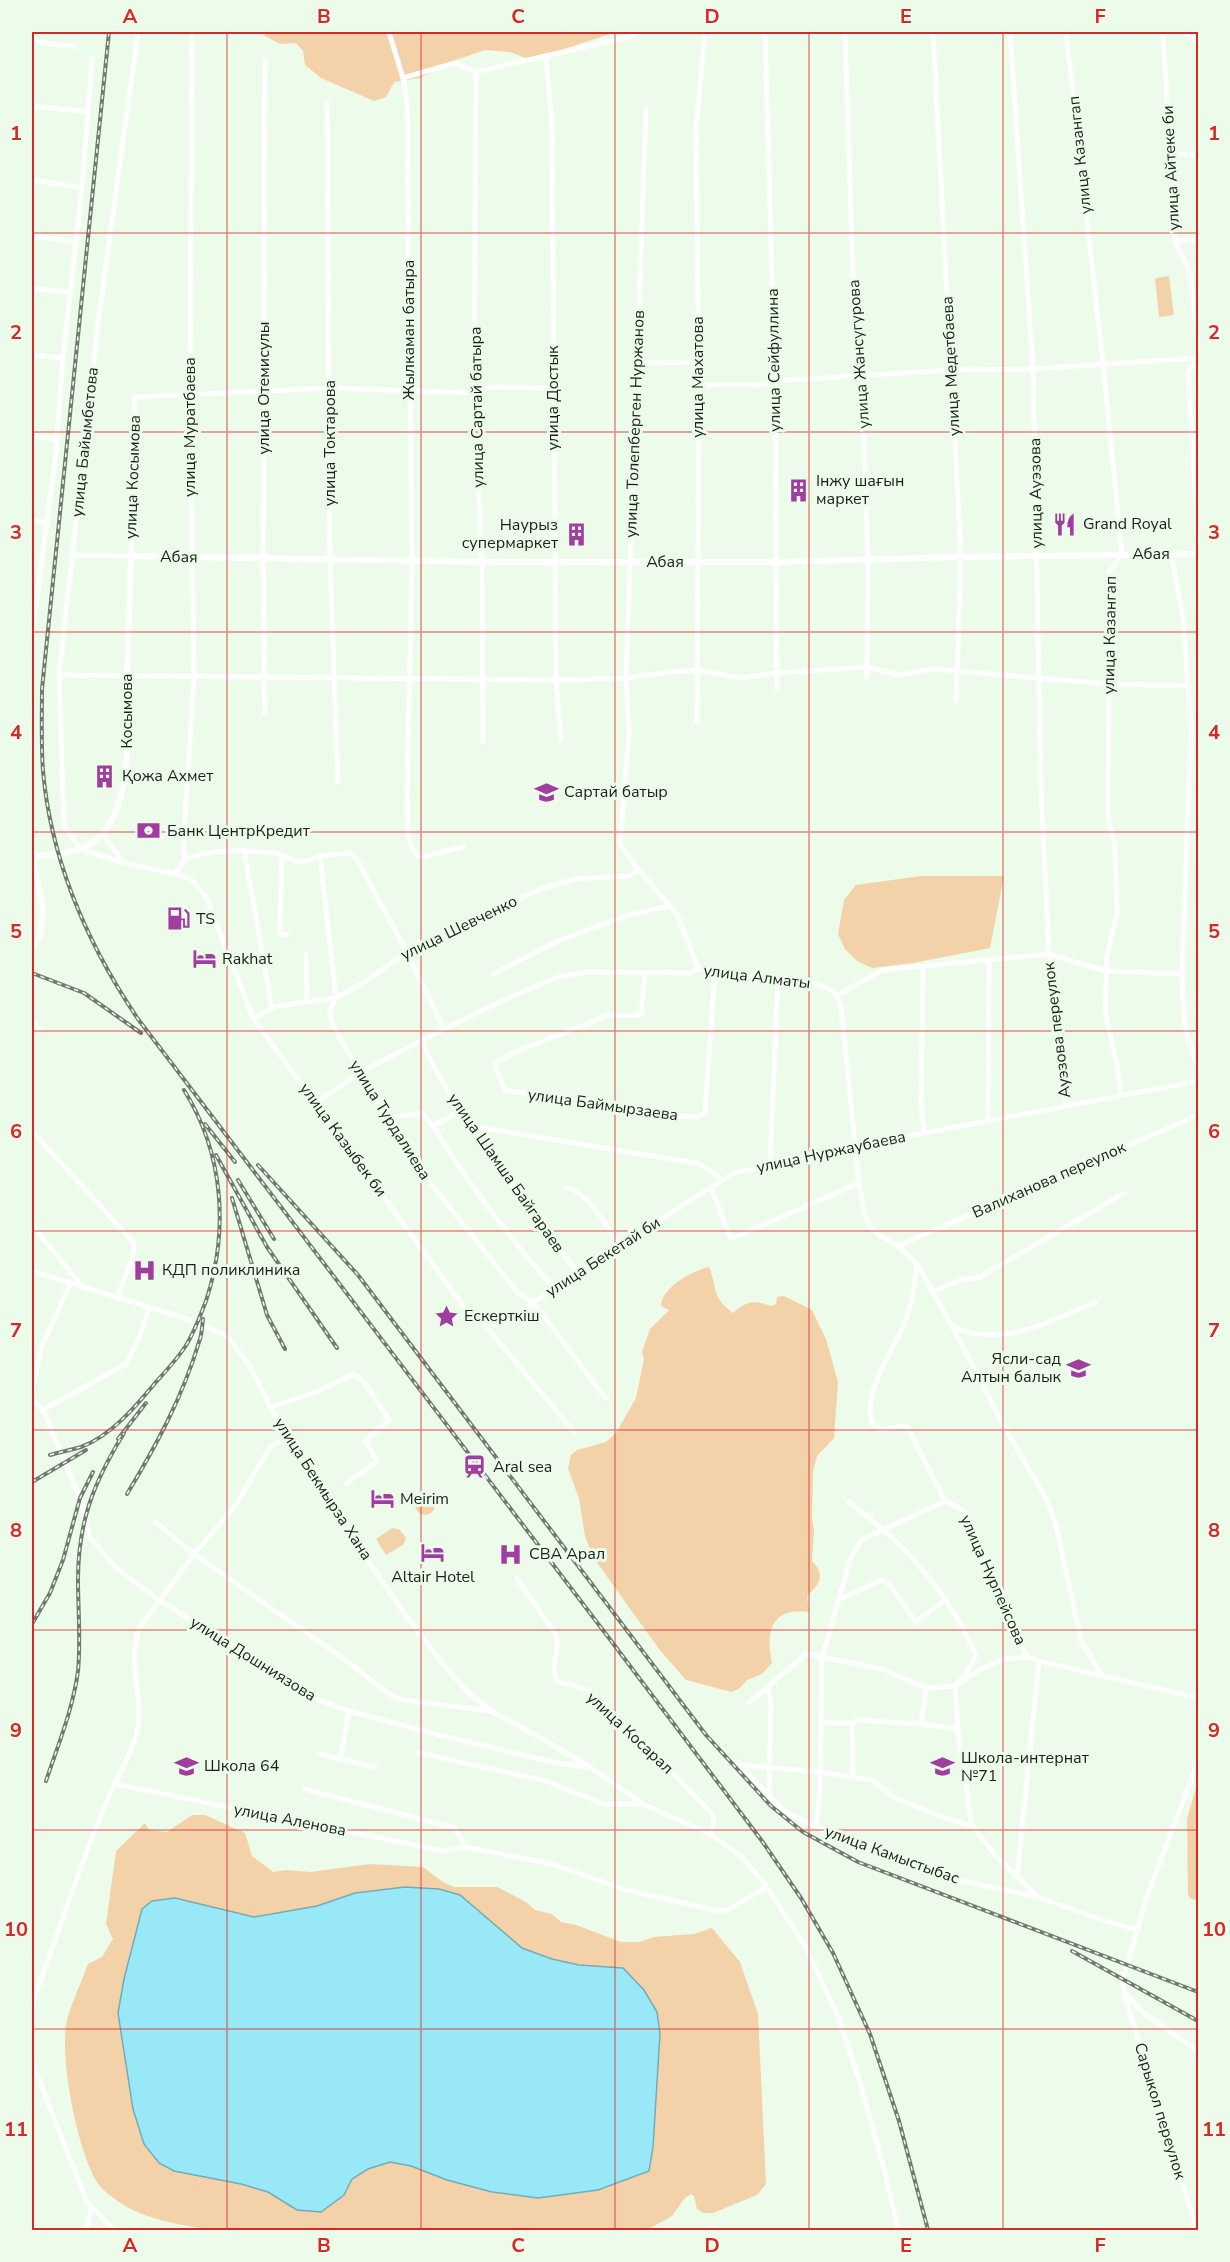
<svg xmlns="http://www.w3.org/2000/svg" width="1230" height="2262" viewBox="0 0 1230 2262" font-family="'Nunito Sans',sans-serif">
  <rect width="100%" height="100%" fill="#ecfbea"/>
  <g fill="#f4d2a9" fill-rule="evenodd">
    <path d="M264,32H616L531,60L510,52L485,50L453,61L420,78L394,82L386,97L374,101L321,78L305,65L303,51L296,43L280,44L265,36Z"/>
    <path d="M1169,276L1174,315L1159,317L1155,278Z"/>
    <path d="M921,876H1004L990,948L913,963L872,968L857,961L845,949L838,934L844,900L856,885Z"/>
    <path d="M709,1267C718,1290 711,1297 733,1313C748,1300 753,1300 772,1306L776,1304L777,1297L784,1296L812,1310L826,1339L838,1382L834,1438L817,1456L813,1472L812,1518L814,1531L812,1561C826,1576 820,1583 807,1596L809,1612C772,1607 765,1631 772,1663L762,1674L747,1680L740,1688L732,1692L686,1680L659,1649L593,1557L585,1536L579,1499L568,1468L571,1455L577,1450L606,1442L616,1433L636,1398L644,1359L642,1352L650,1329L669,1310L661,1306C662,1287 692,1271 709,1267Z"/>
    <circle cx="425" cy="1505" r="10"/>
    <path d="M392,1528L400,1530L406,1538L403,1545L386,1555L376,1539Z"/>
    <path d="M1198,1781V1901L1190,1898L1188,1894L1187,1819Z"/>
    <path d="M192,1815H205L245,1833L252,1856L273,1872L286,1870L311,1872L370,1864L423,1867L443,1882L454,1887H497L526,1902L535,1910L552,1914L561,1922L576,1925L621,1942H639L654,1937L694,1934L712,1928L740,1962L758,2014L766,2184L757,2195L713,2213H703L697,2209L694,2196L691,2194L685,2198L672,2216L647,2230H216C180,2225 141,2220 112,2197C104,2191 96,2183 92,2173C76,2138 59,2057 67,2020C72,2002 81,1983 88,1964L102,1957L113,1939L106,1924L116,1851L145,1823L149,1830L167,1832ZM355,1893L460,1895L522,1948L552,1959L579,1965L623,1968L660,2034L653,2147L649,2171L538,2198L492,2192L447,2180L411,2166L390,2162L368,2169L352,2179L344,2195L297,2210L268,2192L241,2184L144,2144L133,2109L118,2013L167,1898L254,1917L317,1906Z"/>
  </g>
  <path fill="#99e8f7" stroke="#73acb5" stroke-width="1.5" d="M405,1887L439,1889L460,1895L522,1948L552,1959L579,1965L623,1968L644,1990L657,2012L660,2034L653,2147L649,2171L598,2190L538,2198L492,2192L447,2180L411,2166L390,2162L368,2169L352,2179L344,2195L321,2212L297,2210L268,2192L241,2184L174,2171L159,2163L144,2144L133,2109L118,2013L124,1979L142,1909L152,1901L175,1898L254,1917L317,1906L355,1893Z"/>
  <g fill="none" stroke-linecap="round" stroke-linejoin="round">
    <g stroke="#fff" stroke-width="5">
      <path d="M192,32L190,395L194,677L183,849L185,859L201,854L233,850L276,853L298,862L307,861L320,856L351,853L356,858L407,952L444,1029"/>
      <path d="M389,32L403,78"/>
      <path d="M765,32L775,381L777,689"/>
      <path d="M845,32L856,367L862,375L868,560L867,677"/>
      <path d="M933,32L961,557L956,701"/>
      <path d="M1010,32L1033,369L1041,790L1049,954L1066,1106"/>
      <path d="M1066,32L1103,364L1122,554L1109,572L1108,819L1115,846L1117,913L1107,956L1105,1012L1117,1065L1121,1096"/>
      <path d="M1163,32L1175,241L1189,270L1198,337"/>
      <path d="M1185,32L1198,42"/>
      <path d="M32,41L75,47"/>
      <path d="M546,56L552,125L556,680L561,740"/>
      <path d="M265,61L263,558L265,714"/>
      <path d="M476,72L474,393L482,562L483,743"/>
      <path d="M327,103L330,559L338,783"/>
      <path d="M32,106L88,112"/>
      <path d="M646,109L626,678L629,733L620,844L638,869L677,914L698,968"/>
      <path d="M1170,154L1198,155"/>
      <path d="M32,180L82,188"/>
      <path d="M32,236L76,242"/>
      <path d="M1175,241L1198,240"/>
      <path d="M32,289L70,292"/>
      <path d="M32,355L63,358"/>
      <path d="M1198,361L1188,371L1198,539"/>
      <path d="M636,363L698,362"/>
      <path d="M699,385H763L775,381L952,370L1033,369L1198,358"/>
      <path d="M32,436L57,440"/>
      <path d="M32,520L48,523"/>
      <path d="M1171,554L1183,618L1191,727L1182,974C1183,1005 1183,1037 1198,1065"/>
      <path d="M72,555L131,556L135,397L330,388L474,393L491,387L553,388"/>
      <path d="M32,635L55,461L63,358L82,188L92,59"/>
      <path d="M59,675L547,680L626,678L670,672L697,670L739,678L777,673L867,667L900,675L932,669L1109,684L1189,686"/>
      <path d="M697,722L699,385L696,129L705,32"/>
      <path d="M102,834L124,863L175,874L191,879L206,897L253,1018L467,1311L484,1324L574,1432"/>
      <path d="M464,846L424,857L418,856C404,843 408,814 407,796L412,560L407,100L403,78L455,63L476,72L632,36L639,32"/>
      <path d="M32,847L33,858"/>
      <path d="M244,850L272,1009"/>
      <path d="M282,856L280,934L287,935"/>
      <path d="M320,856L336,998L330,1010L332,1024L406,1152L518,1293L534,1303L606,1399"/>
      <path d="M124,863L81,849L64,826L59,675L98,323L138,32"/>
      <path d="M175,874L185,859"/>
      <path d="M306,954L307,1001"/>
      <path d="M923,966L921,1106L924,1132"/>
      <path d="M698,968L715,973L815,984C830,988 836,991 841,1006L859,1183L865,1215L870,1227L879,1235L898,1246L917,1264L952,1326L1004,1426L1047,1500L1056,1525L1081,1641L1102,1675"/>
      <path d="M645,973L641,1015H609L520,1050L494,1063L505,1090L668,1116L697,1117L705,1113L715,973"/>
      <path d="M493,974L560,940L629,915L670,906"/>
      <path d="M838,995L882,970L1049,954L1106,971L1182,974"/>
      <path d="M253,1018L278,1006L336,998L363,983L407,952L540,889L576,879L629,876L638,869"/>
      <path d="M32,1021L39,1029"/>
      <path d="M421,1041C461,1125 522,1198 577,1272"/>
      <path d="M316,1103L359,1073L444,1029L506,999L558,977L586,972L690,973L698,968"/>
      <path d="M386,1118L421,1113L433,1126L460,1111"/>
      <path d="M988,1120L989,960"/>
      <path d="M433,1126C468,1184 509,1237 554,1288"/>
      <path d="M470,1126L696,1163L710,1170L721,1180"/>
      <path d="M32,1131L134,1243V1253L117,1298"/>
      <path d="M770,1164L778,980"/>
      <path d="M567,1187C592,1197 605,1224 619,1245"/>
      <path d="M711,1187L731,1239L859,1183"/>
      <path d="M32,1225L82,1286"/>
      <path d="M898,1246L1198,1115"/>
      <path d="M917,1265C914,1287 911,1309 902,1329C892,1351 851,1413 880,1430L901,1426L908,1428L945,1501L964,1511L1027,1657L1039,1661L1017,1877"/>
      <path d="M32,1271L197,1322L227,1336L250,1366L286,1438L335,1513L407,1617L446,1668L467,1691L491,1711L539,1737L590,1767L643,1804L710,1834L742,1857L767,1887L805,1946L837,2014L859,2079L886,2176L898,2230"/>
      <path d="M932,1292L963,1279L978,1278L1124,1193"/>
      <path d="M484,1324H504L577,1272L734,1173L856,1146L1198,1081"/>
      <path d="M954,1327C1002,1349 1050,1321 1095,1302"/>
      <path d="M32,1393L41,1348L70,1284"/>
      <path d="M32,1399L43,1410L80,1498L90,1537L115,1567L159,1600L286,1679L313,1698L349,1711L444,1736L552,1762L585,1767"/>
      <path d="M271,1407L319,1391L354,1374L364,1382L389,1420L365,1441L377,1461L346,1484"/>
      <path d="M43,1410L126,1364L140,1336L149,1308"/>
      <path d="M849,1502C905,1544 947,1590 976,1655L967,1672L955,1686L958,1734L972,1826"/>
      <path d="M155,1522L194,1554L351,1664L390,1695L404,1700L491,1711"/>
      <path d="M517,1579L555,1633C562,1649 548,1667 558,1682C568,1684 580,1686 589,1691C598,1696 603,1708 611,1714C647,1745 680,1780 713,1815L714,1824L710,1834"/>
      <path d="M840,1599L882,1580L891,1586L916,1622L946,1599"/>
      <path d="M1039,1661L1198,1698"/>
      <path d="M768,1688L771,1702L769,1796"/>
      <path d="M749,1703L806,1654L882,1669L926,1688L955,1686L981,1669L1004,1659L1027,1657"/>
      <path d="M821,1723H852L857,1720L921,1724L958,1729"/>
      <path d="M852,1723L853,1777"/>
      <path d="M921,1724L926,1688"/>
      <path d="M419,1753L546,1781L603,1804H643"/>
      <path d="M319,1754L375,1767"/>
      <path d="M340,1759L349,1711"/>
      <path d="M737,1762L784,1811L821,1829L948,1878L1038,1897L1105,1921L1138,1930"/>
      <path d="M1198,1762L1146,1899L1123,1980L1124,1992L1141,2011L1198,2051"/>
      <path d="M739,1765L820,1772L872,1780L895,1798L945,1818L972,1826L996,1856L1037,1896"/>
      <path d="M115,1784L444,1851L465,1847"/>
      <path d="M304,1789L455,1828L465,1847L552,1864L623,1889L718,1911L727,1910L767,1887"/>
      <path d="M816,1827L820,1792L822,1658L850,1560L861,1540L945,1501"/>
      <path d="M1124,1994L1197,2230"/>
      <path d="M32,2012L36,1993C59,1931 79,1868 104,1808C114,1783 128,1761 136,1736C146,1700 125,1661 140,1627L194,1554L235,1506L271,1446L286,1438"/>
      <path d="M32,2062L87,2202L114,2230"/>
      <path d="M87,2230L91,2208"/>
    </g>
    <g stroke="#fff" stroke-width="6">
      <path d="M32,857C52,855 82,853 97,839C136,804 126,723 127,676C128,636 130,596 131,556L482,562H776L961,557L1198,554"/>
      <path d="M32,946L40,937L43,909L33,858"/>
    </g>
    <defs>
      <g id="rail">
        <path d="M109,32L42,689C42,716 41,744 43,771C51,861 88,945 138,1019L615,1646L762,1841L801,1898L833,1953L870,2034L899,2121L928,2230"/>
        <path d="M32,973L84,993L141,1033"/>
        <path d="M205,1124L235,1162"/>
        <path d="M216,1155L267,1247L337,1348"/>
        <path d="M258,1165L358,1275L706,1735L771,1806L803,1832L858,1862L1198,1992"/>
        <path d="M238,1180L274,1239"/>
        <path d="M232,1198L267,1315L285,1349"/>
        <path d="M118,1439L146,1403"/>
        <path d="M50,1455C60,1452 71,1450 81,1447C111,1436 136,1406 156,1382C166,1371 177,1359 185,1347C194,1333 200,1316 206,1301C229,1231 224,1154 184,1090"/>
        <path d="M32,1482L86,1450"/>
        <path d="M127,1494C156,1446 183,1396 199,1342C202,1335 202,1327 203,1319"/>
        <path d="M32,1624L50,1593L63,1560L80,1498L93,1472"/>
        <path d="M46,1781C58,1745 73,1709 78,1671C81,1641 78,1610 78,1580C78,1521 94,1482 124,1433"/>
        <path d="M1072,1951L1198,2021"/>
      </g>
    </defs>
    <use href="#rail" stroke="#717a6f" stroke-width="4"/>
    <use href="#rail" stroke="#ecfbea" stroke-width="1.5" stroke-dasharray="4.5" stroke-linecap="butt"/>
  </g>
  <path fill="none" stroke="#d62828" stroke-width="1.5" stroke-opacity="0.55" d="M227,32V2230M421,32V2230M615,32V2230M809,32V2230M1003,32V2230M32,233H1198M32,432H1198M32,632H1198M32,832H1198M32,1031H1198M32,1231H1198M32,1430H1198M32,1630H1198M32,1830H1198M32,2029H1198"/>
  <defs>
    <symbol id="building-bare" viewBox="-9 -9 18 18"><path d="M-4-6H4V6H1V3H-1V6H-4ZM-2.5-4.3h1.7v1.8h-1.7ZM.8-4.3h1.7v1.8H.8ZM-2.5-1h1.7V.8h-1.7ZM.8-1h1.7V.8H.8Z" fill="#a13ca0" stroke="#ecfbea" stroke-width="2.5" paint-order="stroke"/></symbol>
    <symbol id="restaurant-bare" viewBox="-9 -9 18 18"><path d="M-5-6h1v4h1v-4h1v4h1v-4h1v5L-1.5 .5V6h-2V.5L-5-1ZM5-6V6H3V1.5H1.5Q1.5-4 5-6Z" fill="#a13ca0" stroke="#ecfbea" stroke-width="2.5" paint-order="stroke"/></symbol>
    <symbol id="school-bare" viewBox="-9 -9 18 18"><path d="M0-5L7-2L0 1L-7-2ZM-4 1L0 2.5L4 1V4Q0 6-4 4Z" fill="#a13ca0" stroke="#ecfbea" stroke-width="2.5" paint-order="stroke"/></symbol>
    <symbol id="bank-bare" viewBox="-9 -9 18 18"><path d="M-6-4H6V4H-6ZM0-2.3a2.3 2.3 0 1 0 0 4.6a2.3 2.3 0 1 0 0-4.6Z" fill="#a13ca0" stroke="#ecfbea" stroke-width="2.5" paint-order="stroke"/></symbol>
    <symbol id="fuel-bare" viewBox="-9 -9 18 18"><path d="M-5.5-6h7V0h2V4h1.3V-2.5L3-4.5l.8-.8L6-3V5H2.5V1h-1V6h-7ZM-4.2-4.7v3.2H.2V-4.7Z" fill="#a13ca0" stroke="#ecfbea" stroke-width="2.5" paint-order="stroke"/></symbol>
    <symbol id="hotel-bare" viewBox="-9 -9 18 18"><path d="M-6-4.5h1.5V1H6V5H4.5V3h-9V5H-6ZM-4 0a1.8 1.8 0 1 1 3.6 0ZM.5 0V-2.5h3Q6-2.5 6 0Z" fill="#a13ca0" stroke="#ecfbea" stroke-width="2.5" paint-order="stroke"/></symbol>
    <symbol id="hospital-bare" viewBox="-9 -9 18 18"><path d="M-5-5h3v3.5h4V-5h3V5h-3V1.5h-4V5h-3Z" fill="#a13ca0" stroke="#ecfbea" stroke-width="2.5" paint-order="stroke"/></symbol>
    <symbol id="sight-bare" viewBox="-9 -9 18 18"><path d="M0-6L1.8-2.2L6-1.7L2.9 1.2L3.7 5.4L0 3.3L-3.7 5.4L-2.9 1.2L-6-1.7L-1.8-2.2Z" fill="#a13ca0" stroke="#ecfbea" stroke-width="2.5" paint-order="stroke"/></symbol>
    <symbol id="station-bare" viewBox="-9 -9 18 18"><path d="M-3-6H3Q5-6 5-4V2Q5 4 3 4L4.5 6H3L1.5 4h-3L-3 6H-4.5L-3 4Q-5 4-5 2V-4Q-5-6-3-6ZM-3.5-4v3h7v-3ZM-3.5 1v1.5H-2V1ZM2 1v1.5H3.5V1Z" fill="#a13ca0" stroke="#ecfbea" stroke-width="2.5" paint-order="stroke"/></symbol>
  </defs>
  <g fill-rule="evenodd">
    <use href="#building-bare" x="782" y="474" width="33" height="33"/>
    <use href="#restaurant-bare" x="1048" y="508" width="33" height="33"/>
    <use href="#building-bare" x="560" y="518" width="33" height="33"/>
    <use href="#building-bare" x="88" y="760" width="33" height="33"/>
    <use href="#school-bare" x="530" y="776" width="33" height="33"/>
    <use href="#bank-bare" x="132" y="814" width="33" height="33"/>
    <use href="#fuel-bare" x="162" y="902" width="33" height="33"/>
    <use href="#hotel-bare" x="188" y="942" width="33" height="33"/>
    <use href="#hospital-bare" x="128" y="1254" width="33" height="33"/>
    <use href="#sight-bare" x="430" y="1300" width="33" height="33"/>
    <use href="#school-bare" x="1062" y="1352" width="33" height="33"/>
    <use href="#station-bare" x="458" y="1450" width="33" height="33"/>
    <use href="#hotel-bare" x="366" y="1482" width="33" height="33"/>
    <use href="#hotel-bare" x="416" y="1536" width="33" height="33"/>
    <use href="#hospital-bare" x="494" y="1538" width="33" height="33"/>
    <use href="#school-bare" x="170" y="1750" width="33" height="33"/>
    <use href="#school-bare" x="926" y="1750" width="33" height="33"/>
  </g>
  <g text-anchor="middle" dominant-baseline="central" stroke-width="6" stroke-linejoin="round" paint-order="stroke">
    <g font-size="16" fill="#1b211a" stroke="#ecfbea">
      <text transform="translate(1080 155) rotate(-96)">улица Казангап</text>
      <text transform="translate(1171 168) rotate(-93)">улица Айтеке би</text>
      <text transform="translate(409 330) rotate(-90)">Жылкаман батыра</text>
      <text transform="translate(859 354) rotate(-94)">улица Жансугурова</text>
      <text transform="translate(774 360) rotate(-91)">улица Сейфуллина</text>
      <text transform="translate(951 366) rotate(-93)">улица Медетбаева</text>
      <text transform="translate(698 377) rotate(-90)">улица Махатова</text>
      <text transform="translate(264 388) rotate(-90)">улица Отемисулы</text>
      <text transform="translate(553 398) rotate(-90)">улица Достык</text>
      <text transform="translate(477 407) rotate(-91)">улица Сартай батыра</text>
      <text transform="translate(635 424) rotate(-88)">улица Толепберген Нуржанов</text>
      <text transform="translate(190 427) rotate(-90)">улица Муратбаева</text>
      <text transform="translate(85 442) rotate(-84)">улица Байымбетова</text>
      <text transform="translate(330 443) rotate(-90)">улица Токтарова</text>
      <text transform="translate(133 477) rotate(-88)">улица Косымова</text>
      <text transform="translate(1036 493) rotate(-91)">улица Ауэзова</text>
      <text x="1151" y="554">Абая</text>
      <text transform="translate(179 557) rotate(1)">Абая</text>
      <text x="665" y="562">Абая</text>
      <text transform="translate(1110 635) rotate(-89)">улица Казангап</text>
      <text transform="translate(127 711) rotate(-90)">Косымова</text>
      <text transform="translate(459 928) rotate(-26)">улица Шевченко</text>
      <text transform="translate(757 977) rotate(7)">улица Алматы</text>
      <text transform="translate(1057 1030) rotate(-97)">Ауэзова переулок</text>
      <text transform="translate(603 1105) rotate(8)">улица Баймырзаева</text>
      <text transform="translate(390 1120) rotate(58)">улица Турдалиева</text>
      <text transform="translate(343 1140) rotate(54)">улица Казыбек би</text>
      <text transform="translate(831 1152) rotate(-12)">улица Нуржаубаева</text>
      <text transform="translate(506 1173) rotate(55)">улица Шамша Байгараев</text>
      <text transform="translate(1049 1180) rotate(-24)">Валиханова переулок</text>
      <text transform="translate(603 1257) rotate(-33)">улица Бекетай би</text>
      <text transform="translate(323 1489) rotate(57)">улица Бекмырза Хана</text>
      <text transform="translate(993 1580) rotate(66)">улица Нурпейсова</text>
      <text transform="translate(253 1659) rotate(32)">улица Дошниязова</text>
      <text transform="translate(630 1733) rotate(43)">улица Косарал</text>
      <text transform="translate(290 1820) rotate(11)">улица Аленова</text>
      <text transform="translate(892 1855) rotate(20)">улица Камыстыбас</text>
      <text transform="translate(1160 2111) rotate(73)">Сарыкол переулок</text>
    </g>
    <g font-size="16" fill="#1b211a" stroke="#ecfbea" text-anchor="start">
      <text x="816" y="481">Інжу шағын<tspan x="816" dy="18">маркет</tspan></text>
      <text x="1083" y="524">Grand Royal</text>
      <text x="558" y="525" text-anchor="end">Наурыз<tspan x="558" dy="18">супермаркет</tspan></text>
      <text x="122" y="776">Қожа Ахмет</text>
      <text x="564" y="792">Сартай батыр</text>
      <text x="167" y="831">Банк ЦентрКредит</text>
      <text x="196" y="919">TS</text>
      <text x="222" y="959">Rakhat</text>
      <text x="162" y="1270">КДП поликлиника</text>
      <text x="464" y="1316">Ескерткіш</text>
      <text x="1061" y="1359" text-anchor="end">Ясли-сад<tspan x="1061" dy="18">Алтын балык</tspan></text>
      <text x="493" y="1467">Aral sea</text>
      <text x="400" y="1499">Meirim</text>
      <text x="529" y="1554">СВА Арал</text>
      <text x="433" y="1577" text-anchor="middle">Altair Hotel</text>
      <text x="961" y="1758">Школа-интернат<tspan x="961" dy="18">№71</tspan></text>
      <text x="204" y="1766">Школа 64</text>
    </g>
  </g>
  <rect width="1230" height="2262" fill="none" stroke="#ecfbea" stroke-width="66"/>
  <rect x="33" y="33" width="1164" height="2196" fill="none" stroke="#d62828" stroke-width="2"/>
  <g font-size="20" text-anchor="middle" font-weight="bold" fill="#d62828">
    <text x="130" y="23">A</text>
    <text x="324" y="23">B</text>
    <text x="518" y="23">C</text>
    <text x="712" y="23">D</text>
    <text x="906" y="23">E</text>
    <text x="1100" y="23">F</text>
    <text x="16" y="140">1</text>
    <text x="1214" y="140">1</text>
    <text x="16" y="339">2</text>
    <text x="1214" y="339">2</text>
    <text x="16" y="539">3</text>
    <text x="1214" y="539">3</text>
    <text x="16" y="739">4</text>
    <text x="1214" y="739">4</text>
    <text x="16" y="938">5</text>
    <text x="1214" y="938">5</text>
    <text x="16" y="1138">6</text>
    <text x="1214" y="1138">6</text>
    <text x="16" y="1337">7</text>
    <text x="1214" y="1337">7</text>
    <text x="16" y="1537">8</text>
    <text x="1214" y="1537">8</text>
    <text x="16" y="1737">9</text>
    <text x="1214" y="1737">9</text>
    <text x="16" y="1936">10</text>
    <text x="1214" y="1936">10</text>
    <text x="16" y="2136">11</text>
    <text x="1214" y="2136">11</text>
    <text x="130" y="2252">A</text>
    <text x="324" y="2252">B</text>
    <text x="518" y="2252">C</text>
    <text x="712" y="2252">D</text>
    <text x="906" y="2252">E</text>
    <text x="1100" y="2252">F</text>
  </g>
</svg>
